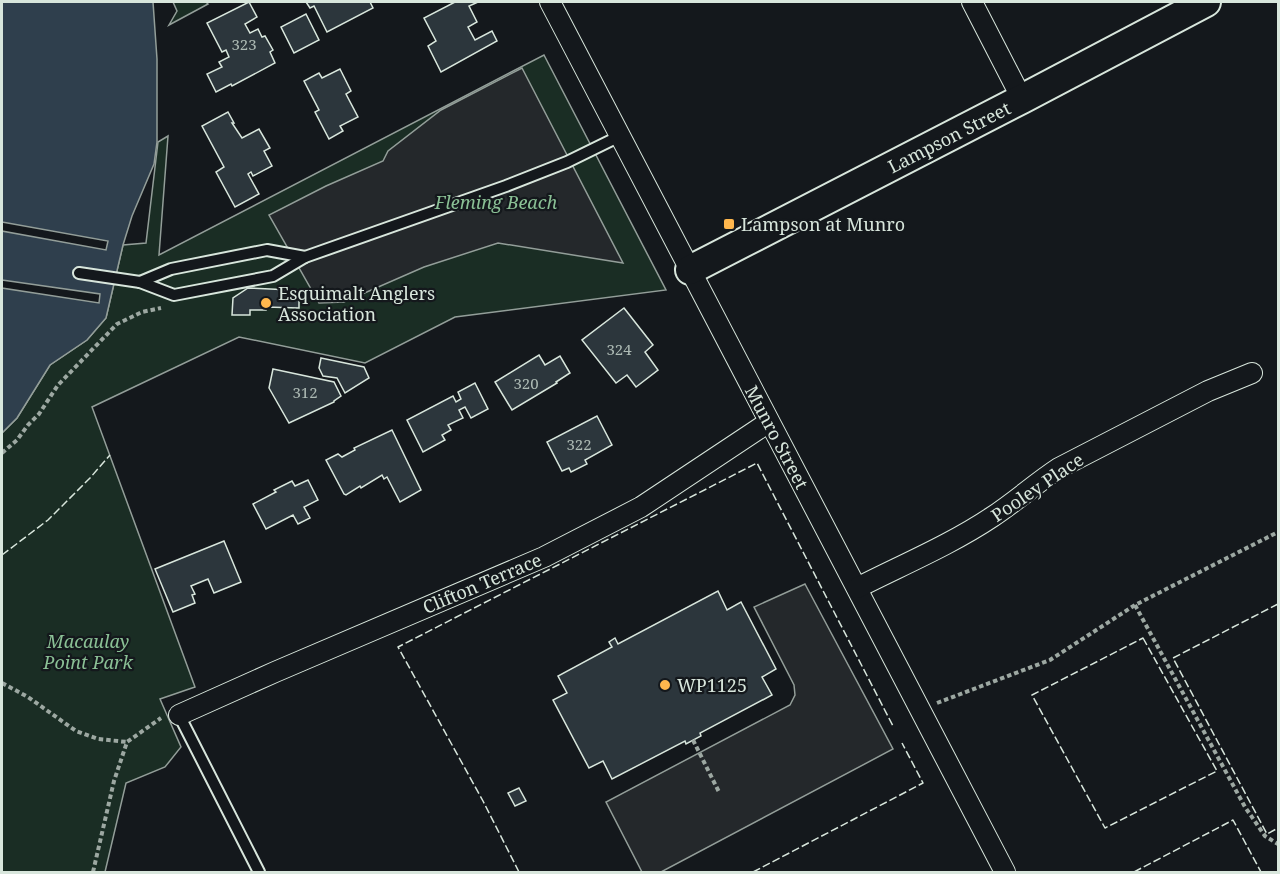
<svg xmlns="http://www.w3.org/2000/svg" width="1280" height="874" viewBox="0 0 1280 874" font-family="'Noto Serif',serif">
  <rect width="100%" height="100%" fill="#14181c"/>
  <g fill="#1a2d24" stroke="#939e99" stroke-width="1.5">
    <path d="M173,2H206L208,4L169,25L177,11Z"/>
    <path d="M544,55L666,290L455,317L365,363L239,337L92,407L195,687L160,699L181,747L165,767L126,783L105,872H2V433L17,418L50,365L87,340L106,318L123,245L146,243L158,142L168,136L159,255Z"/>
  </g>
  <g fill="#24282b" stroke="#939e99" stroke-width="1.5">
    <path d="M522,68L623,263L498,243L424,267L344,302L319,303L269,215L326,186L383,161L388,151L441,110Z"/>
    <path d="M805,584L893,749L661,872H642L606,802L790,705L795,695L794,685L754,607Z"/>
  </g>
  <path fill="#2f3f4d" stroke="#939e99" stroke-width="1.5" d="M2,2H153L157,59V142L154,164L132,216L123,245L106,318L87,340L50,365L17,418L2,433Z"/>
  <g fill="#14181c" stroke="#939e99" stroke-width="1.5">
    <path d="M2,222L108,241L106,250L2,231Z"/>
    <path d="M2,280L100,294L99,303L2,288Z"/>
  </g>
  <g fill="#2c363c" stroke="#d8e6dc" stroke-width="1.5">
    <path d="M249,2L257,17L245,24L250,33L258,29L262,37L265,36L273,50L270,52L275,63L232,86L231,84L216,92L207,74L222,67L219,62L229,57L226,50L222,52L207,23Z"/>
    <path d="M306,2H370L373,8L327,32L314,6L310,8Z"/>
    <path d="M455,2H478L469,6L477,22L468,27L475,40L492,31L497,41L441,72L428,46L436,41L424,18Z"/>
    <path d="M306,14L319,40L294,53L281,27Z"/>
    <path d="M340,69L351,91L346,94L358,117L340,126L343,131L329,139L315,112L319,110L304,81L319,73L322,78Z"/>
    <path d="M228,112L234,123H232L242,138L259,129L270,148L264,151L272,166L253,176L251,172L248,174L259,194L235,207L216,172L224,167L202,126Z"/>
    <path d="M248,288L291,290V294H299V308L266,307V310H250V315H232L233,298Z"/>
    <path d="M624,308L653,345L645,352L658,370L636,387L627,375L616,383L582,340Z"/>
    <path d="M539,355L545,365L560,356L570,373L556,382L557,383L512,410L495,382Z"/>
    <path d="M321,358L364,367L369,378L345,393L337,378L323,376L319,368Z"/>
    <path d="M273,369L334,382L341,396L334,401V402L289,423L269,388Z"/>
    <path d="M475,383L488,409L471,418L465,407L459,410L463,418L448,425L451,430L442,435L445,440L423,452L407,420L453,396L456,402L461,399L458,392Z"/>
    <path d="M597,416L612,445L585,460L587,464L571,472L569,468L562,471L547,442Z"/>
    <path d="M392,430L421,490L400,502L387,477L384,479L382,475L361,488L360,486L346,495L344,494L326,460L338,454L342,457L355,450L354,448Z"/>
    <path d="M308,480L318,500L304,507L310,518L298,524L293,515L266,529L253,504L276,492L274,490L292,481L295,486Z"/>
    <path d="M224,541L241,582L214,593L208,579L191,586L195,594L192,595L195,603L173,612L155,569Z"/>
    <path d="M718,591L727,610L741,602L776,669L762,677L772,695L700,733L701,736L686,744L685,741L612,779L603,761L589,768L553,700L567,693L558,676L612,647L609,642L615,638L618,644Z"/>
    <path d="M519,788L526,801L515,806L508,793Z"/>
  </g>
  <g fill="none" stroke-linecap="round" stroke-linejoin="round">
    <defs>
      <g id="lane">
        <path d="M79,273L140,282L174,295L273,276L305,257L506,186L567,162L620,136"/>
        <path d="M140,282L171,269L267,250L305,257"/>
        <path d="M179,715L259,872"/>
      </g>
      <g id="street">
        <path d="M550,2L1005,872"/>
        <path d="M972,2L1022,99"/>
        <path d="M857,588C902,565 950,545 992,517C1015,502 1036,483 1059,468L1208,391L1252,373"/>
        <path d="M179,715L275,672L544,557L641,507L769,422"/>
      </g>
      <path id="secondary" d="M690,270L1022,99L1206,2"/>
    </defs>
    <use href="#lane" stroke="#d8e6dc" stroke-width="14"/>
    <use href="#street" stroke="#d8e6dc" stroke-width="22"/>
    <use href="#secondary" stroke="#d8e6dc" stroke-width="32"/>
    <g stroke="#9da8a2" stroke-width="4" stroke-dasharray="4.5 3" stroke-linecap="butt">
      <path d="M2,453L17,440L28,425L39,414L58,385L117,324L142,312L161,308"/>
      <path d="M1135,605L1245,807L1265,836L1278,844"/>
      <path d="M2,683L28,697L76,731L98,739L127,742"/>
      <path d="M937,703L1050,660L1135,605L1278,532"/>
      <path d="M693,740L719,792"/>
      <path d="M93,872L114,781L127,742L161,718"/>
    </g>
    <use href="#lane" stroke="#14181c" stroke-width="10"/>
    <use href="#street" stroke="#14181c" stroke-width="20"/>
    <use href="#secondary" stroke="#14181c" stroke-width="28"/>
    <g stroke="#d8e6dc" stroke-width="1.5" stroke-dasharray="8 3" stroke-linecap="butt">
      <path d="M2,555L48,520L90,478L110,455"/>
      <path d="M1278,604L1173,658L1267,834L1278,828"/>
      <path d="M1143,638L1217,771L1105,828L1032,695Z"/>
      <path d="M519,872L483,801L398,647L757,463L893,726"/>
      <path d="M753,872L923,783L902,743"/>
      <path d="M1134,872L1233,820L1261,872"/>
    </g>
  </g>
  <g fill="#ffb74d" stroke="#14181c" stroke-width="2">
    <rect x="723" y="218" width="12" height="12" rx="3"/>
    <circle cx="266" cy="303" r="6"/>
    <circle cx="665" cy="685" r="6"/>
  </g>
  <g text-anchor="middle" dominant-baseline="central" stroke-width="4.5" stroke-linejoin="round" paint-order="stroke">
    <g font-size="15" fill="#adbab4">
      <text x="244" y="44">323</text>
      <text x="619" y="349">324</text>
      <text x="526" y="383">320</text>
      <text x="305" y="392">312</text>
      <text x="579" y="444">322</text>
    </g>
    <g font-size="18" fill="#d8e6dc" stroke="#14181c">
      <text transform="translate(949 137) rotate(-27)">Lampson Street</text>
      <text transform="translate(777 437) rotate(62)">Munro Street</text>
      <text transform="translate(1037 487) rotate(-34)">Pooley Place</text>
      <text transform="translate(482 583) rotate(-23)">Clifton Terrace</text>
    </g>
    <g font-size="18" font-style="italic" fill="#8ac095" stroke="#14181c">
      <text x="496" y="202">Fleming Beach</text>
      <text x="88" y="641">Macaulay<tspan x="88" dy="21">Point Park</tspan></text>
    </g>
    <g font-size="18" fill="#d8e6dc" stroke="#14181c" text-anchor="start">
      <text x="741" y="224">Lampson at Munro</text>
      <text x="278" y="293">Esquimalt Anglers<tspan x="278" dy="21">Association</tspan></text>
      <text x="677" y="685">WP1125</text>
    </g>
  </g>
  <rect width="1280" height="874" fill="none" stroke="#d8e6dc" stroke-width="6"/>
</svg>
